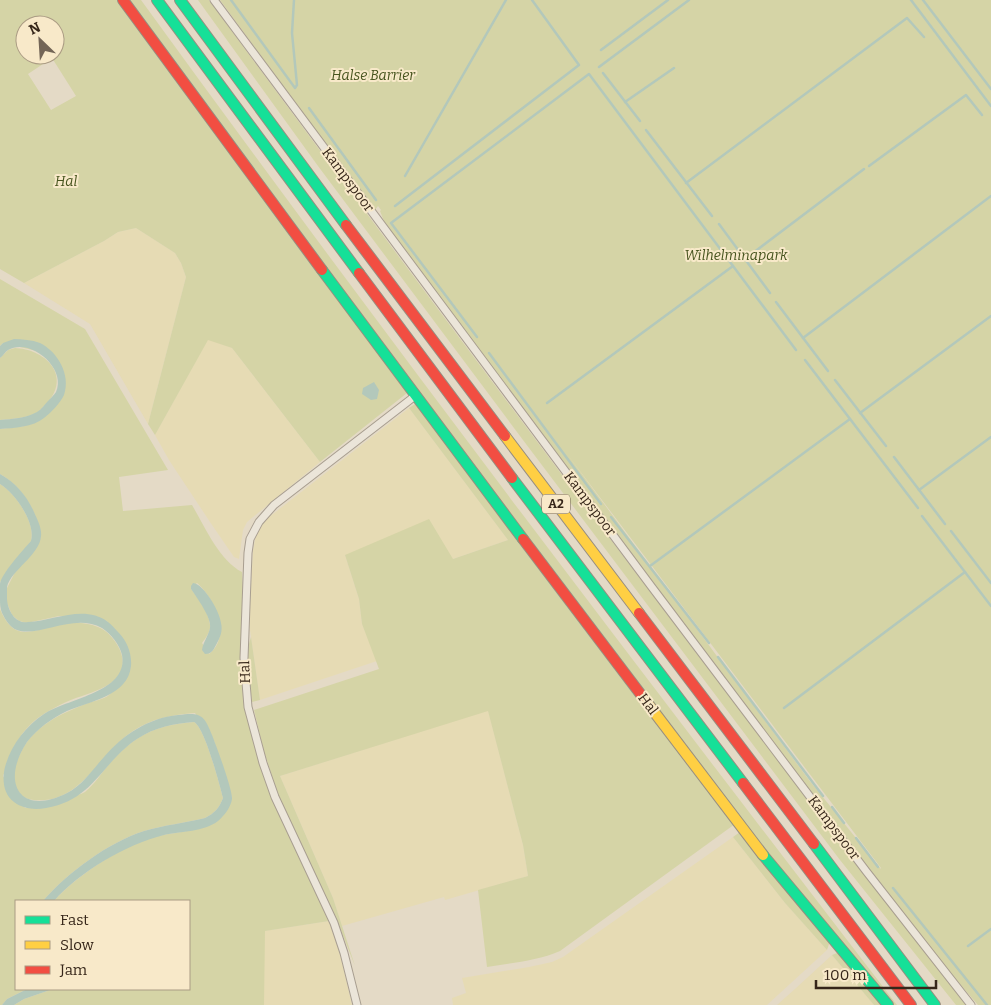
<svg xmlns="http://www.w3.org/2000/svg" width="991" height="1005" viewBox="0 0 991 1005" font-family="Bitter,serif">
  <rect width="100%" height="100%" fill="#e4dac6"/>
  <g fill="#e6dbb4">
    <path d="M136,228L175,253L181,263L186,277L148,424L90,324L24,283L104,241L118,232Z"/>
    <path d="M208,339L232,348L320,462L247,522L243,530L239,559L234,557L210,522L169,460L155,435Z"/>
    <path d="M409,408L508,540L453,559L345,555L359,599L362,624L377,661L260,700L249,623L253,551L256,534L264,521Z"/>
    <path d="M488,710L523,845L528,876L445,900L444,897L342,926L333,898L280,776Z"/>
    <path d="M733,837L785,903L827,950L767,1005H453L452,998L466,993L462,978L529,967L552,962L563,957Z"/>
    <path d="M329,921L341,958L352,1005H264V931Z"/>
    <path d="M832,955L874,1005H777L795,989Z"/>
  </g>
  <g fill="#d5d4a6" fill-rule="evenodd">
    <path d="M0,0H119L407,393L320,462L232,348L208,340L155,435L148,424L186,277L181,263L175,253L136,228L118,232L104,241L24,283L0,269ZM25,25H55V55H25ZM52,58L76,96L51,110L28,74Z"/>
    <path d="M128,0H141C387,339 641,672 897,1005H892L787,881L427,407Z"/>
    <path d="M198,0H209C369,218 531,434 694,650C785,769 873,890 969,1005H956L840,860L523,440L318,166Z"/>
    <path d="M220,0H991V1005H978L932,952L852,848L388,231L380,211L381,210L378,206L374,211ZM567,454L881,868V869L809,780Z"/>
    <path d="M0,279L85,329L168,470L119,477L123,511L192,505C205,527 219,560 242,572C245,616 237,660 245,705C258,782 300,850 329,921L265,931L264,1005H14L24,999L53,989H189V901H54C74,878 117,849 146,839C165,833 187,833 206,826C214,823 226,805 232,798L214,741L195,713C172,715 153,718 133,731C100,752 81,805 34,800C24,799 15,794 13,783C11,773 15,764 20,754C33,726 60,714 88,703C94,701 104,699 109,695C118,687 124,674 131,664L107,621L59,616L27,623L19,621L12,615L7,603V588L39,525C31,504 21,486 0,474V429L25,426L63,396L54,355L3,343L0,346ZM197,583C215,599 232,636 209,654L202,643C206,638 211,631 210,625C209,612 198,598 191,589Z"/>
    <path d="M15,348C43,349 71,373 49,401C45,404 42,409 38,412C27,418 12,419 0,420V358L8,350Z"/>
    <path d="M415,404L735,824L560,951C537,961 511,963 487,967L478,890L528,876L523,845L488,711L280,776L333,898L355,966L338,923L280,800L264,752L254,710L379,669L362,624L359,599L345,555L429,519L453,559L508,540L409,408Z"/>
    <path d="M0,484C15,493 36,523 31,541L0,582Z"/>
    <path d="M0,609C3,616 8,626 16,630C29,636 47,626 60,624C73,622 86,622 98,627C107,630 115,640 119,648C137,686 87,692 64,703C52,709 38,716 29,726C15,740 10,758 3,776L25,808C37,805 77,797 85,792C95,784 102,772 110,763C136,734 157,725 194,722C205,728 219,783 223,798C219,808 215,813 205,818C185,823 164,825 144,831C109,842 67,873 43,901H16V989H27L7,999L2,1005H0Z"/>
    <path d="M251,637L260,700L252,702L246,654Z"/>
    <path d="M740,832L828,938L829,944L827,950L785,903L733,837Z"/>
    <path d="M837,953L842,954L884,1005H874L832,955Z"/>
  </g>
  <g fill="#b3c8bb">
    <path d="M14,339C22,339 32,340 40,343C58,352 71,375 64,395C61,402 51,413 44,418C33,427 14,428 0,429V420C12,419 26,418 37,412C42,409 45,404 48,401C51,398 54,395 56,392C67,368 30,337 8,350C5,352 3,356 0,358V346L3,343Z"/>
    <path d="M374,382L379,390L377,399L371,400L362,394L363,388Z"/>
    <path d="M0,474C15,482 27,496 34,512C37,519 42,528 41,536C40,555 11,570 7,587C7,588 7,597 7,598C7,605 10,612 14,617C18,621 22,623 28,622C54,621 84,604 108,622C112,625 116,630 119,633C127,641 132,654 131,666C128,696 90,701 67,711C51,719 38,728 27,742C0,783 20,817 67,793C83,785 92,770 104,757C123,735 148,718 178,715C200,712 204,714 212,735C216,745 233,791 232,799C231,807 224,816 218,821C204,832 181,831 164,835C127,844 79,872 54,901H43C67,873 109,842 144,831C164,825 185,823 205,818C215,813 219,808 223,798C219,783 205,728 194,722C173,724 155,727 137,739C101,763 94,800 46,808C35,810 23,809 14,802C3,794 2,779 5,767C11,745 26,726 44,714C68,698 129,692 122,655C120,645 111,634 102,628C74,612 39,638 17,630C10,628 5,619 2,613C0,608 0,604 0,599C0,594 0,588 0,584C1,574 24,549 31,541C36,523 15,493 0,484Z"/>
    <path d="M193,583C204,584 220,612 221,623C223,631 220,638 216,645C213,651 211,654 205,654L202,650C203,642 208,637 210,628C212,618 197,598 191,589V586Z"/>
    <path d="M27,989H53L24,999L14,1005H2L7,999Z"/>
  </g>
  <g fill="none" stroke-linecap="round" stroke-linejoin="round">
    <g stroke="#b3c8bb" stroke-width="2.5">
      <path d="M231,0L295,88L297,85L292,33L294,0"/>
      <path d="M911,0L991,106"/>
      <path d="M923,0L991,89"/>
      <path d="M601,50L668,0"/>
      <path d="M599,67L689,0"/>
      <path d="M603,73L640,121"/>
      <path d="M625,102L674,68"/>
      <path d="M309,108L376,200"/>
      <path d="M646,130L712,216"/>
      <path d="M869,166L966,95L982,115"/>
      <path d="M405,176L506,0"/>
      <path d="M686,183L907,18L924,37"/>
      <path d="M395,206L579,65L532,0"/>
      <path d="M719,224L770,293"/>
      <path d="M745,259L864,169"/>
      <path d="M776,302L828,371"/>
      <path d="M477,337L391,223L589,74L796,350"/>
      <path d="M803,338L991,196"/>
      <path d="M489,353L601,504"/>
      <path d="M805,360L918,508"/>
      <path d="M835,380L886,446"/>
      <path d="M547,403L733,266"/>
      <path d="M860,413L991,316"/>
      <path d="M894,457L945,524"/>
      <path d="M919,490L991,437"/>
      <path d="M922,516L991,606"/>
      <path d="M611,517L709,643"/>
      <path d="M951,531L991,583"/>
      <path d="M650,566L850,419"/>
      <path d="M718,657L823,796"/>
      <path d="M784,708L965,572"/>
      <path d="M832,807L844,823"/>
      <path d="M856,838L878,867"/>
      <path d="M893,888L987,1005"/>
      <path d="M968,946L991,929"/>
    </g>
    <defs>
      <g id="street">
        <path d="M214,0L651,586L866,871L971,1005"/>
        <path d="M357,1005L344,953L334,923L275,797L263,763L248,707L244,658L248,553L250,539L259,522L274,505L415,396"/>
      </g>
      <g id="fast">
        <path d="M157,0L359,273"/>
        <path d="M180,0L346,225"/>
        <path d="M322,270L523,539"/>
        <path d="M512,478L743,783"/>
        <path d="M814,844L935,1005"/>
        <path d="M763,855L888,1005"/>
      </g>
      <g id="slow">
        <path d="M505,436L639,613"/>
        <path d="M642,696L763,855"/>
      </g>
      <g id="jam">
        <path d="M123,0L322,270"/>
        <path d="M346,225L505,436"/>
        <path d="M359,273L512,478"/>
        <path d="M523,539L642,696"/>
        <path d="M639,613L814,844"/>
        <path d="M743,783L911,1005"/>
      </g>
    </defs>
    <use href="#street" stroke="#a89e90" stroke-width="9"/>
    <use href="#fast" stroke="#978e80" stroke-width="12"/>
    <use href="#slow" stroke="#978e80" stroke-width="12"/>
    <use href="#jam" stroke="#978e80" stroke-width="12"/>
    <use href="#street" stroke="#ebe5d9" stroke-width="7"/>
    <use href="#fast" stroke="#16e098" stroke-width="10"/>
    <use href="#slow" stroke="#ffcf43" stroke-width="10"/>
    <use href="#jam" stroke="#f24e42" stroke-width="10"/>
  </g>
  <g text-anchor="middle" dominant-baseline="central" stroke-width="4" stroke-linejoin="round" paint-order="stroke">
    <rect fill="#f8e9c9" stroke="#70604e" stroke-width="1" x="542" y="494.5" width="28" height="19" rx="4"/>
    <g font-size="12" font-weight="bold" fill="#362619">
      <text x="556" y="504">A2</text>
    </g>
    <g font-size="14" font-style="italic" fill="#47541e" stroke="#f8e9c9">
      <text x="373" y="75">Halse Barrier</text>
      <text x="66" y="181">Hal</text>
      <text x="736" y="255">Wilhelminapark</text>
    </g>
    <g font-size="14" fill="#362619" stroke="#f8e9c9">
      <text transform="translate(348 180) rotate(53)">Kampspoor</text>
      <text transform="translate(590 504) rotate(53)">Kampspoor</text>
      <text transform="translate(245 672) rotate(-92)">Hal</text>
      <text transform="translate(648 704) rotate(53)">Hal</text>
      <text transform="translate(834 828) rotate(53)">Kampspoor</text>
    </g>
  </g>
  <rect x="15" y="900" width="175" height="90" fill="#f8e9c9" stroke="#aa9b83"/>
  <rect x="25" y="916" width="25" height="8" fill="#16e098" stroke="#aa9b83"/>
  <text x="60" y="925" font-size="15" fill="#362619">Fast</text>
  <rect x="25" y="941" width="25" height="8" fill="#ffcf43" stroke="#aa9b83"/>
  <text x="60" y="950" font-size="15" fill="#362619">Slow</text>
  <rect x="25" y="966" width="25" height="8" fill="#f24e42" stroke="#aa9b83"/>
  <text x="60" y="975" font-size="15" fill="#362619">Jam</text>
  <g transform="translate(40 40) rotate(335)"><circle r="24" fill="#f8e9c9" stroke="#aa9b83"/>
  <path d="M0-4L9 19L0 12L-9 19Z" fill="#736556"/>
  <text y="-8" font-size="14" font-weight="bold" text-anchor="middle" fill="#362619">N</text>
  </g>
  <path d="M816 980v8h120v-8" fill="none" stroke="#362619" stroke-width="2.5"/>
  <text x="824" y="980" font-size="15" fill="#362619" stroke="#f8e9c9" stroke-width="4" paint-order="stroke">100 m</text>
</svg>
